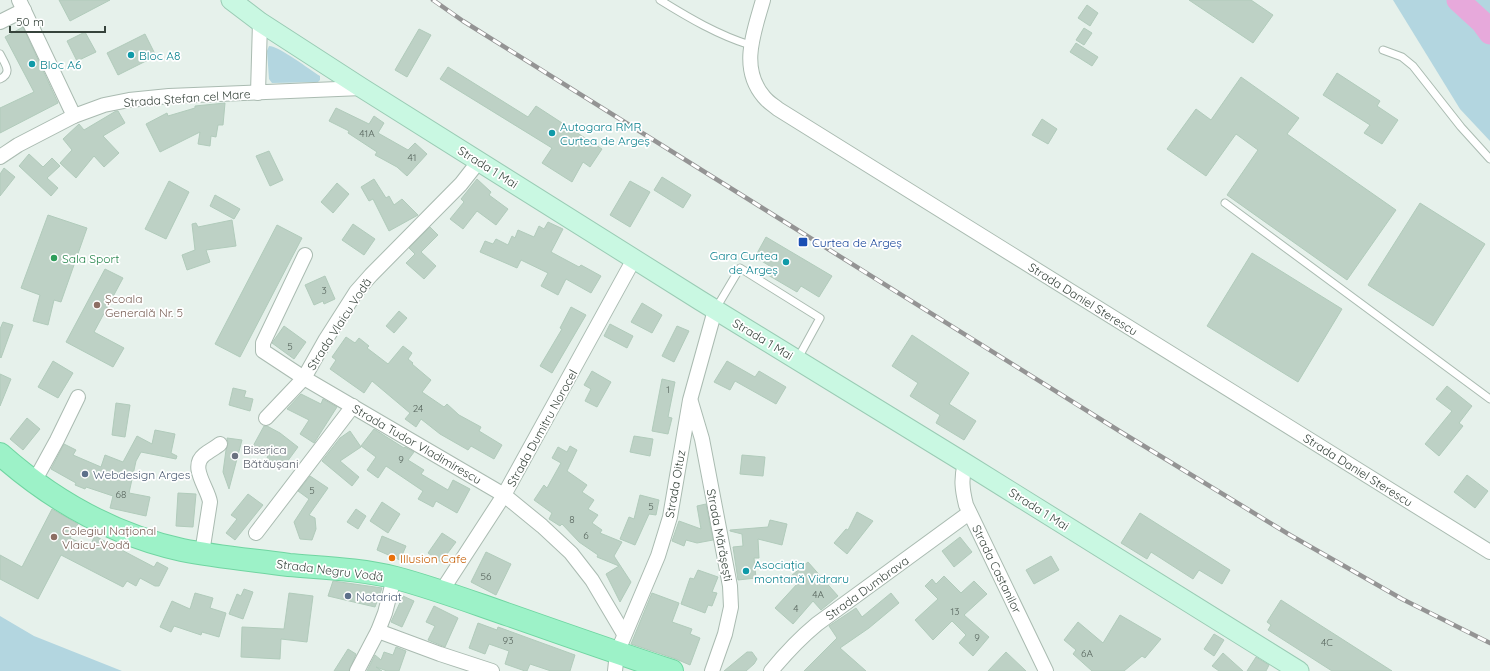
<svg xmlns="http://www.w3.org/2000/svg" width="1490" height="671" viewBox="0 0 1490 671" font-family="Quicksand,sans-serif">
  <rect width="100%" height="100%" fill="#e6f1eb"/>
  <g fill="#b3d6e0">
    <path d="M1393,0H1490V141L1460,109Z"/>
    <path d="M269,46C279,46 310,70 320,76V80L318,82L272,83L269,79L267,51Z"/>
    <path d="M0,616L34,636L122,671H0Z"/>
  </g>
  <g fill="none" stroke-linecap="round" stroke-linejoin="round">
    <path stroke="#e7a9db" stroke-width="23" d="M1458,0L1482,22L1490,33"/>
  </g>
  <g fill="#bdd1c5" stroke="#b1cbbb">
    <path d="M59,0H110L70,21Z"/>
    <path d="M1189,0H1251L1273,15L1253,43Z"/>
    <path d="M1087,5L1098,13L1090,26L1078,18Z"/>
    <path d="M23,27L58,103L0,133V108L34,92L5,37Z"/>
    <path d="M1084,28L1092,33L1084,45L1076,40Z"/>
    <path d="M419,29L431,35L407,77L395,70Z"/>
    <path d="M85,32L96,52L77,61L67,41Z"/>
    <path d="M145,34L156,56L118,75L107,53Z"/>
    <path d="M1076,43L1098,57L1092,66L1070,52Z"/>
    <path d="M448,67L528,117L536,106L602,149L590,167L583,162L572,182L542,163L552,148L440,79Z"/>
    <path d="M1337,73L1380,101L1377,106L1398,120L1382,144L1364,133L1370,125L1323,95Z"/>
    <path d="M1241,77L1299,118L1287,134L1396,210L1347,280L1227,195L1258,150L1236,134L1206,176L1167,149L1196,109L1211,120Z"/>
    <path d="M225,103L223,125H218L216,137L211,136L210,146L198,144L200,132L160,152L146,124L167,113L168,116L195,108V106Z"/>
    <path d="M336,108L369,124L374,116L384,123L378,133L408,150L415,143L427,154L407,176L397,167L375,155L377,152L348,133L349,131L329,121Z"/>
    <path d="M116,111H118L125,123L103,136L119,153L104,167L94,156L76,178L60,163L72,150L63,139L79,124L84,130Z"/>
    <path d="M1042,119L1057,129L1048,144L1032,135Z"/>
    <path d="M269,151L283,180L270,186L256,156Z"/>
    <path d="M29,154L43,167L52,158L60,166L47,178L58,188L51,196L19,166Z"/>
    <path d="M4,168L15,177L0,196V174Z"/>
    <path d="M662,177L691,195L683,208L654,190Z"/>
    <path d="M374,179L386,198L389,196L394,205L402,199L418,215L389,231L373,199L369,201L361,187Z"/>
    <path d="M477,179L491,192L489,195L508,209L496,225L477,211L463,229L450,219L464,202L461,199Z"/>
    <path d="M169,181L189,192L166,239L145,229Z"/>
    <path d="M630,181L650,192L630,227L610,215Z"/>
    <path d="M337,183L349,194L333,213L321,202Z"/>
    <path d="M215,195L240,209L234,219L210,206Z"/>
    <path d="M1420,203L1485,244L1433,326L1368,285Z"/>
    <path d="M48,215L87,228L61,302L54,300L48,325L33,321L40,295L21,288Z"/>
    <path d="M232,220L236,246L206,250L210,262L187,270L182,255L195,250L192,224L196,223L198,227Z"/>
    <path d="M548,222L563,229L551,252L579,267L581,265L601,276L591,293L566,279L558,295L541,286L548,273L521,260L517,268L480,252L485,241L493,244L496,239L508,245L512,236L515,238L518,230L534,237L539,226L544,229Z"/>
    <path d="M353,224L375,239L364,255L342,240Z"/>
    <path d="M277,225L302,238L240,357L215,344Z"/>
    <path d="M430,227L438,235L421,252L436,266L424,279L406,263L415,254L409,248Z"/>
    <path d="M766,237L832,276L819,297L801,286L797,292L768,275L773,268L755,257Z"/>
    <path d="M1252,253L1342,309L1298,382L1207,326Z"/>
    <path d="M105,269L123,278L94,332L124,348L113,367L66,342Z"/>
    <path d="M325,276L335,299L324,304L323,301L314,305L305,285Z"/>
    <path d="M642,303L662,315L652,333L631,322Z"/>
    <path d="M571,307L586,315L552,373L540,366L562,329L560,328Z"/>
    <path d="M399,311L407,318L394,333L386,326Z"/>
    <path d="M3,322L13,325L1,358L0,357V329Z"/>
    <path d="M610,324L633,336L627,348L604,336Z"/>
    <path d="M284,326L306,342L294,359L272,343Z"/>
    <path d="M677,326L689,331L674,362L662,356Z"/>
    <path d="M912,335L969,373L949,404L976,421L964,440L936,423L940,415L910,396L918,383L892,366Z"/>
    <path d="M346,337L355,343L359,338L369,346L367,348L388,364L403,346L412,353L408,359L413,363L412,364L431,380L422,392L444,407L447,404L459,415L481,427L479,431L502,445L494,459L471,446L468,450L440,434L421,419L416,427L405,419L410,413L372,381L364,393L330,369L336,360L332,357Z"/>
    <path d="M53,361L73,373L58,398L38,387Z"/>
    <path d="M727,361L755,377L759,371L786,387L776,404L735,381L730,390L714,382Z"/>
    <path d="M592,371L611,382L597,407L585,401L591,389L584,385Z"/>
    <path d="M0,374L11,379L0,406Z"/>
    <path d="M662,379L675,382L668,417L672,418L668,434L652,431Z"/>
    <path d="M1447,386L1472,406L1459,423L1463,426L1439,456L1425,444L1452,411L1436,399Z"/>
    <path d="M233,388L246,391L244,397L253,399L250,411L229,405Z"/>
    <path d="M301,394L321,404L323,399L337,407L314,443L300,434L309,420L287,409Z"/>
    <path d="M116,403L130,405L125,437L112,435Z"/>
    <path d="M27,418L40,429L23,450L10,439Z"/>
    <path d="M264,426H267L280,433L298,447L284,466L278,461L275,465L267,458L268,456L252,448Z"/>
    <path d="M374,429L404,448L405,447L414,452L408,460L424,470L421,474L448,490L453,480L470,489L457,513L436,501L433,507L418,499L423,491L386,466L378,478L367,470L376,457L361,446Z"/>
    <path d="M155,430L175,434L171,453L177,456L176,459L141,452L136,461L129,493L150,497L146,516L110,508L113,496L86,487L85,489L75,485L76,483L51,469L64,444L76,450L73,455L101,467L105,455L123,462L137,436L152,444Z"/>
    <path d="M350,431L361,447L340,461L359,477L352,486L322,461L340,438Z"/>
    <path d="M634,436L653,439L650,456L630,452Z"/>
    <path d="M227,438L242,440L229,489L223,472L226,450L228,443Z"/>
    <path d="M570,446L577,450L567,471L587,485L582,492L594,500L588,509L598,515L592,523L602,530L600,533L622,542L614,556L631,582L620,602L606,574L619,566L597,557L598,555L579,542L562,524L560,526L549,519L552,513L534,500L544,485L547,488L561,463L552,458L558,447L567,452Z"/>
    <path d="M742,455L765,457L763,476L740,474Z"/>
    <path d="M1467,475L1488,491L1475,508L1454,492Z"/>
    <path d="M310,476L328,488L309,515L315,518L316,529L312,540L300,539L294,522L309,499L298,491Z"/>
    <path d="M178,493L196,494L193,527L176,526Z"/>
    <path d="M248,494L263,505L235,540L226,533L237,519L231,515Z"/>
    <path d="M640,495L659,500L656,515L649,514L635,545L620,539L629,517L634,519Z"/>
    <path d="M382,502L400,514L388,533L370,521Z"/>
    <path d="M706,504L713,540L697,543L686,540L684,546L672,541L679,521L701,529L697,506Z"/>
    <path d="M52,509L78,524L70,538L89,547L95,536L154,567L157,562L168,568L159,586H155L140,578L136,586L127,581L123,587L61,555L38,599L0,579V555L22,567Z"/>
    <path d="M356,509L366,516L358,529L347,522Z"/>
    <path d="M857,512L873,521L847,554L834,543L846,529L848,530Z"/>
    <path d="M1140,513L1230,570L1222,584L1199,570L1193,579L1151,552L1147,559L1121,543Z"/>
    <path d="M770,520L787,524L782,545L758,539L759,558H754L756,578L738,580L733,547L743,546L742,534L730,531V530L768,527Z"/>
    <path d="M442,533L456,542L441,562L428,553Z"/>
    <path d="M382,536L406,546L400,560L377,550Z"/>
    <path d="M960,537L972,552L954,567L942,551Z"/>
    <path d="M486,552L511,564L496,595L471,582Z"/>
    <path d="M1051,556L1059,570L1034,584L1026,570Z"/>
    <path d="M808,562L838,596L821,610L813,601L793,624L775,608L798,583L791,576Z"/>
    <path d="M698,570L718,577L712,592L717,593L712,606L708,605L705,613L681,604L690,578L694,579Z"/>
    <path d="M944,576L961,593L974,581L987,594L964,615L989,637L973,656L959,643L966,635L952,621L933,640L915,620L938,599L925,586L932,579L936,584Z"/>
    <path d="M333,581L382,588L375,607L328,596Z"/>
    <path d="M244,589L253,592L243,619L229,614L237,594L241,596Z"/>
    <path d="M195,593L213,598L210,608L226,613L219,637L202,632L201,635L174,626L171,632L160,627L172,601L190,609Z"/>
    <path d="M289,593L313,596L307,642L281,639L280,659L241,657L242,627L284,629Z"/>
    <path d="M652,593L679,603L672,622L692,629L690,634L700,638L690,665L676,659L631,644Z"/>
    <path d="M891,593L899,603L869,628L840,648L866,671H804L837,638L829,626L856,608L862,617Z"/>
    <path d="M403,596L414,601L402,627L391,622Z"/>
    <path d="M1281,600L1392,671H1332L1268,630L1271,625L1267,622Z"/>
    <path d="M434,606L458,618L445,647L428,640L435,626L426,622Z"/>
    <path d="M1120,615L1161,639L1145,658L1142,656L1124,671H1092L1073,654L1076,650L1064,640L1078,622L1103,643Z"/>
    <path d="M478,623L497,630L498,627L575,655L570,671H551L530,664L527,671H525L505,664L509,651L489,644L485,654L469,648Z"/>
    <path d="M1214,634L1224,640L1214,656L1204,649Z"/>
    <path d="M396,647L406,651L399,671H387L376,667L382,671H367L375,655L381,660L384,652L393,655Z"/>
    <path d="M348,649L356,654L349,671H334Z"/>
    <path d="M747,652H752L757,659L754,664L746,671H724Z"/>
    <path d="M1006,652L1026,671H988Z"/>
    <path d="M1223,653L1243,671H1219L1212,666Z"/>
    <path d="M1256,657L1269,665L1266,671H1247Z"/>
  </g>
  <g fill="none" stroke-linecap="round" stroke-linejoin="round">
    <defs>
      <g id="service">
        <path d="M660,0C689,18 718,35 750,45"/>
        <path d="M1383,50L1402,57L1413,66L1461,127L1490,159"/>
        <path d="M0,54C5,64 13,73 0,79"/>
        <path d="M1225,203L1490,399"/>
        <path d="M715,310L740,268L820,318L797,360"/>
      </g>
      <g id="minor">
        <path d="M19,0L74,116"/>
        <path d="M763,0C754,32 739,68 764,97C768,102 773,105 778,109L1490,552"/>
        <path d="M0,22L24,10"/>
        <path d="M258,93L260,22"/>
        <path d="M0,157L18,145L74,116L104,105L129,100L169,96L362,88"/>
        <path d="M305,255L263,343V351L304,378L504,495L542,526L571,553L592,580L624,634"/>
        <path d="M691,402L702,439L730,586L731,607L725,634L712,671"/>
        <path d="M266,418L304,378L326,339L356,292L371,275L461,184L479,161"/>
        <path d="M965,463C961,479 962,489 966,505L1046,671"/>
        <path d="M34,482L57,440L78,397"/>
        <path d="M256,533L353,406"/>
        <path d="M202,553L210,502C208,488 189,467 204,455C209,451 215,448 220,444"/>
        <path d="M441,592L504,495L634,259"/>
        <path d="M378,631L440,654L492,671"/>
        <path d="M357,671L378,631L385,613L394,578"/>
        <path d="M615,671L617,653L658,556L670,517L690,400L715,310"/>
        <path d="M771,671C785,654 800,638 817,624L969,513"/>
      </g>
      <path id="secondary" d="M231,0L260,22L362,88L701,301L965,463L1299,671"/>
      <path id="primary" d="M0,454C52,500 114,535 182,550C217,557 253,560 289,565C324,568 361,569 396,578C434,588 471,602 509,615C563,634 617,653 672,671"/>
    </defs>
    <use href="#service" stroke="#aabbb1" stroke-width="9"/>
    <use href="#minor" stroke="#aabbb1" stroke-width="16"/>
    <use href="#secondary" stroke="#9acbb4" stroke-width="21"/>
    <use href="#primary" stroke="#70d5a1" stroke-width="24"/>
    <use href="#service" stroke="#fff" stroke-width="7"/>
    <use href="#minor" stroke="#fff" stroke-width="14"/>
    <use href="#secondary" stroke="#c9f8e2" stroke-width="19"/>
    <use href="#primary" stroke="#9df2c8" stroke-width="22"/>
    <defs>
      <path id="rail" d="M433,0L463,21L1121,432L1290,535L1402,599L1490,643"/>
    </defs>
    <use href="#rail" stroke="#949494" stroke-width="4.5"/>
    <use href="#rail" stroke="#fff" stroke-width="3" stroke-dasharray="9" stroke-linecap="butt"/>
  </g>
  <g fill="#0f9aa8" stroke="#fff" stroke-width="1.5">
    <circle cx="131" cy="55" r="4"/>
    <circle cx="32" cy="64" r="4"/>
    <circle cx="552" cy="133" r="4"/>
    <circle cx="786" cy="262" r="4"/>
    <circle cx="746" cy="571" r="4"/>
  </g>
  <rect fill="#1a4fb4" stroke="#fff" stroke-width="1.5" x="798" y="237" width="10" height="10" rx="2"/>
  <circle fill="#2e9e5b" stroke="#fff" stroke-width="1.5" cx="54" cy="258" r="4"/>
  <g fill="#8d6e63" stroke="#fff" stroke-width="1.5">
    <circle cx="97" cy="305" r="4"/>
    <circle cx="54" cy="537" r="4"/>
  </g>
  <circle fill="#6b7280" stroke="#fff" stroke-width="1.5" cx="235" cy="456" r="4"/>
  <g fill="#5c6f8a" stroke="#fff" stroke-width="1.5">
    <circle cx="85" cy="474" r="4"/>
    <circle cx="348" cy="596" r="4"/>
  </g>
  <circle fill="#e8710a" stroke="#fff" stroke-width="1.5" cx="392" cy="558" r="4"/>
  <g text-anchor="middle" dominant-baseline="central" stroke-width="3.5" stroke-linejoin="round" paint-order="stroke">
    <g font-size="10" fill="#58665e">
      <text x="367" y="133">41A</text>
      <text x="412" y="157">41</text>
      <text x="324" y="290">3</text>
      <text x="290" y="346">5</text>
      <text x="668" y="389">1</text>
      <text x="418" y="408">24</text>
      <text x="401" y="459">9</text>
      <text x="312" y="490">5</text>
      <text x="121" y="494">68</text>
      <text x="651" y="506">5</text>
      <text x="572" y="519">8</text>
      <text x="586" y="535">6</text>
      <text x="486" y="576">56</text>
      <text x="818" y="594">4A</text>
      <text x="796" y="608">4</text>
      <text x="955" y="611">13</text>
      <text x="977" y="637">9</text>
      <text x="508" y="640">93</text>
      <text x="1327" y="642">4C</text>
      <text x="1087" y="653">6A</text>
    </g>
    <g font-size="12" fill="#0d838f" stroke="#fff" text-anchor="start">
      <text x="139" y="55">Bloc A8</text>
      <text x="40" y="64">Bloc A6</text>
      <text x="560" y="126">Autogara RMR<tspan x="560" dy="14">Curtea de Argeș</tspan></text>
      <text x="778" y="255" text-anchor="end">Gara Curtea<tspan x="778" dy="14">de Argeș</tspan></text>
      <text x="754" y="564">Asociația<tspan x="754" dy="14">montană Vidraru</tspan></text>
    </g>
    <g font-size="12" fill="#36433b" stroke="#fff">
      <text transform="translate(187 98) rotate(-4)">Strada Ștefan cel Mare</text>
      <text transform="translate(488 167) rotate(32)">Strada 1 Mai</text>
      <text transform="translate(1083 299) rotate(32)">Strada Daniel Sterescu</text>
      <text transform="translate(339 324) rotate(-57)">Strada Vlaicu Vodă</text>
      <text transform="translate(763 339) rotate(31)">Strada 1 Mai</text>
      <text transform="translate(542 428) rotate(-61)">Strada Dumitru Norocel</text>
      <text transform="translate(417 444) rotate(30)">Strada Tudor Vladimirescu</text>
      <text transform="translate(1358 470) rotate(32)">Strada Daniel Sterescu</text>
      <text transform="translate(675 484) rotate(-80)">Strada Oituz</text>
      <text transform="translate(1039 509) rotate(32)">Strada 1 Mai</text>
      <text transform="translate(720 535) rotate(79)">Strada Mărășești</text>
      <text transform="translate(997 569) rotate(64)">Strada Castanilor</text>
      <text transform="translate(330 570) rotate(7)">Strada Negru Vodă</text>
      <text transform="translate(867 588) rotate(-36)">Strada Dumbrava</text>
    </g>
    <g font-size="12" fill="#164399" stroke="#fff" text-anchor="start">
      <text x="812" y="242">Curtea de Argeș</text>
    </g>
    <g font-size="12" fill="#27864d" stroke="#fff" text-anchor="start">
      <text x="62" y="258">Sala Sport</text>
    </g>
    <g font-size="12" fill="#785e54" stroke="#fff" text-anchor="start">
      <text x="105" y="298">Școala<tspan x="105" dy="14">Generală Nr. 5</tspan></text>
      <text x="62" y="530">Colegiul Național<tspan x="62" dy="14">Vlaicu-Vodă</tspan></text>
    </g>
    <g font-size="12" fill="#5b616d" stroke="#fff" text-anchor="start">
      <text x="243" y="449">Biserica<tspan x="243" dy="14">Bătăușani</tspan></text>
    </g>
    <g font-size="12" fill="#4e5e75" stroke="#fff" text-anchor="start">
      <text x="93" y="474">Webdesign Arges</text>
      <text x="356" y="596">Notariat</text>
    </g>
    <g font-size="12" fill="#c56008" stroke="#fff" text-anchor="start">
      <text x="400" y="558">Illusion Cafe</text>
    </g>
  </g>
  <path d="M10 26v6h95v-6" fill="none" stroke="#36433b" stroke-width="2"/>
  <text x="16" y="26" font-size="12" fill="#36433b" stroke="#ffffff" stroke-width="3" paint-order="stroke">50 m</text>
</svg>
